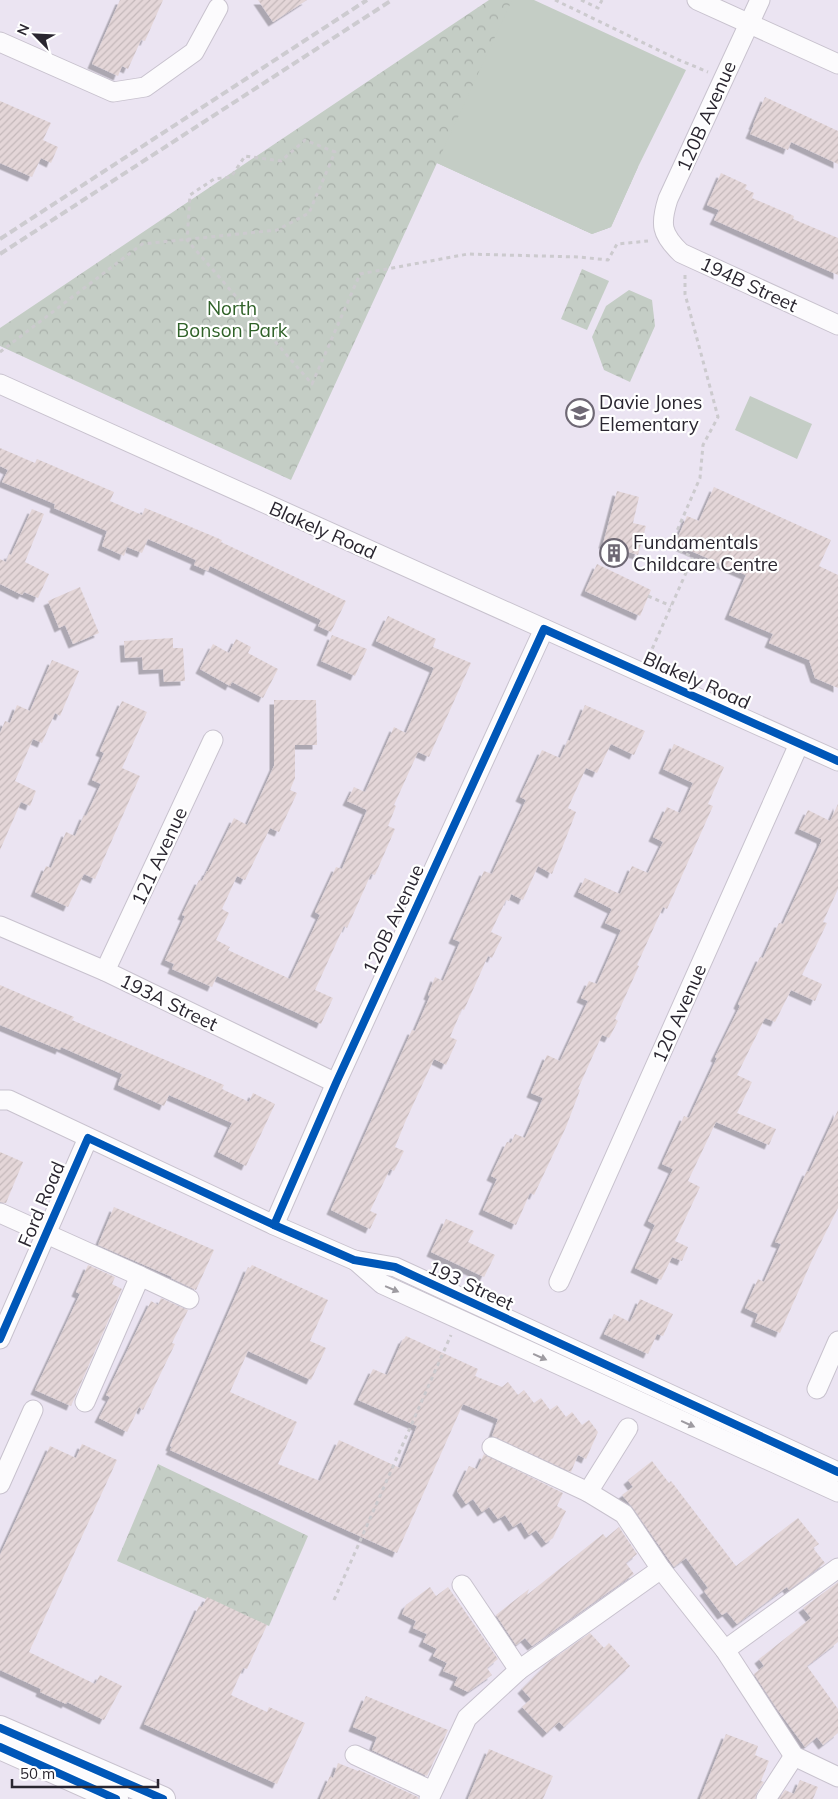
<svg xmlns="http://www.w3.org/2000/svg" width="838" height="1799" viewBox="0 0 838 1799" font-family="Mulish,sans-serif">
  <defs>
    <pattern id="park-crowns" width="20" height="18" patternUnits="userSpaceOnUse" patternTransform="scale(1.25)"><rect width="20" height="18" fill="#c4cdc5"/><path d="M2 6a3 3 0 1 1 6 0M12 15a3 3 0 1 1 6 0" fill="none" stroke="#a9b0aa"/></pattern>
    <pattern id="building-hatch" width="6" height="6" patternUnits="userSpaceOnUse" patternTransform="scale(1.25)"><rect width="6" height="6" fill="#e4d6d8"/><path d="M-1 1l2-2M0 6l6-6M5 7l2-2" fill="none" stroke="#c4b8ba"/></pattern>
    <filter id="shadow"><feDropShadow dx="-4.5" dy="4.5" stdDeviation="0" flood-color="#0004"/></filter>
  </defs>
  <rect width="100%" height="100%" fill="#ebe4f2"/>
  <g fill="url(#park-crowns)">
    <path d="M489,0H529L638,167L611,227L592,234L437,163L291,480L0,346V328Z"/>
    <path d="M582,269L609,281L587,330L561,319Z"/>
    <path d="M629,290L652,300L655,326L630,382L604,370L592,337L606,306Z"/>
    <path d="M158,1464L308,1536L269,1626L117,1561Z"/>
  </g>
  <g fill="#c4cdc5">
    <path d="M512,0H534L686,70L638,167L611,227L592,234L437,163Z"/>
    <path d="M750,396L812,424L797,459L735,430Z"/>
  </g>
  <g fill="url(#building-hatch)" filter="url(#shadow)">
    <path d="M120,0H163L145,41L141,40L128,69L122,66L118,76L92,64Z"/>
    <path d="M258,0H307L273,22Z"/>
    <path d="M765,97L838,131V164L791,142L788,150L750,134L754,125H753Z"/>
    <path d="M0,101L51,123L43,140L58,147L51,163L41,158L32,177L0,163Z"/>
    <path d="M721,173L747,185L745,189L754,193L752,198L794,216L793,219L838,238V275L714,220L719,210L707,205Z"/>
    <path d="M0,448L35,463L37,459L114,492L110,501L142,515L145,508L172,519L222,540L221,542L346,601L331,632L318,626L321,620L210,566L208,571L194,565L196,560L148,539L142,553L127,547L124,556L102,546L107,531L54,508L55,504L2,482L8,470L0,466Z"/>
    <path d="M714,487L831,540L819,566L838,575V688L815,678L809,660L769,643L773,634L729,615L746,575L675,544L687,516L699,521Z"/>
    <path d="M617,491L639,497L633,523L646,526L638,555L603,544Z"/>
    <path d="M32,509L44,514L25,562L49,574L38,598L24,592L22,595L0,584V559L6,562L9,554L11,555Z"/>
    <path d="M597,564L651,590L640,616L585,591Z"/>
    <path d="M80,587L99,633L73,644L65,625L59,628L48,601Z"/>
    <path d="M388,616L436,639L433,647L471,663L429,757L418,752L394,805L396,806L388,826L395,829L375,875L371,874L347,928L344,926L315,990L333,998L321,1024L217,976L212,987L172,969L174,964L165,960L185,916L182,915L199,880L202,881L207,871H208L234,818L247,825L274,766V700H316L317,745H295V778L290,790L297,793L279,832L270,828L245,880L237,876L222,909L229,913L216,940L230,947L228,950L290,979L320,915L315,912L336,867L342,869L367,810L347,801L354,787L365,792L394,727L406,733L434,668L376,641Z"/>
    <path d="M332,635L367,649L355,676L321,661Z"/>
    <path d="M173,638V648H183L185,681L164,682L163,669L143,670L142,657L125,658L124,641Z"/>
    <path d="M236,639L251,647L248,653L278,669L263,698L232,682L230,686L200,669L213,644L229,653Z"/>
    <path d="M52,660L79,671L60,716L55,713L42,743L33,739L15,781L36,791L30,806L21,802L0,850V733L5,721L10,723L17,705L30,711Z"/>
    <path d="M122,701L147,712L122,768L140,776L95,879L84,874L68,907L35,892L46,866L51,868L66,832L75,836L84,815L86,816L101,784L92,780L104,753L100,751Z"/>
    <path d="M585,705L645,731L634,755L611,744L597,773L586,768L568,808L576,812L552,874L538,866L523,900L511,894L509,901L506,900L491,932L502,937L492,958L488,956L464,1010L462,1009L450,1037L457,1040L446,1065L434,1059L406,1120L395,1147L404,1151L394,1171L390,1169L370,1211L377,1214L370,1229L331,1210L412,1030L415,1031L430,996L428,995L435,977L443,981L460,942L453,939L484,871L492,874L526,800L520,797L542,750L560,758L568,740L570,741Z"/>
    <path d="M674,744L724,767L708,804L713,806L667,909L663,907L637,965L639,966L615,1019L618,1021L609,1038L602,1035L578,1089L580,1090L566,1127L534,1195L530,1193L516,1225L483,1210L497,1179L491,1176L507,1142L511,1143L515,1134L525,1138L543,1098L531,1093L547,1055L560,1061L588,1001L581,998L589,981L597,984L621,930L605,923L612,909L578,892L585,878L620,894L632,866L648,873L663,842L653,837L667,807L680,813L693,783L663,769Z"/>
    <path d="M838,804V889L823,922L827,923L802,975L822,984L815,1001L791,990L775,1022L765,1018L737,1075L752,1082L737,1113L776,1129L769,1145L716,1122L688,1181L700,1187L675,1241L688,1247L682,1261L672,1257L661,1280L635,1268L655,1225L648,1221L673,1169L662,1164L684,1116L689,1118L717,1058L715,1057L740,1006L738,1004L760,957L763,958L779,923L783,924L821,842V839L799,829L808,810L830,821Z"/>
    <path d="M0,985L74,1017L72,1020L224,1085L222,1089L249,1102L253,1093L275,1104L246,1166L218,1152L232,1123L169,1095L164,1106L118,1085L122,1074L61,1047L60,1050L0,1025Z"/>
    <path d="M838,1110V1208L813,1258L780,1333L755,1322L758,1314L745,1308L758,1279L764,1282L781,1244L775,1242L807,1171L809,1172Z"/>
    <path d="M0,1152L23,1162L6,1203L0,1202Z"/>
    <path d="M114,1207L214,1250L196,1290L171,1278L172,1277L98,1245Z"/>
    <path d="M446,1219L474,1231L468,1242L495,1255L484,1277L431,1252Z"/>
    <path d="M88,1265L115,1277L112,1284L122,1289L71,1406L35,1390L80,1294L76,1292Z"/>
    <path d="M252,1265L328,1300L310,1341L326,1348L311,1380L248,1351L230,1392L297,1422L278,1464L320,1481L339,1440L400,1468L417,1426L358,1400L373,1369L387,1375L403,1339H404L406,1336L478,1369L475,1376L502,1387L508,1382L518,1395L524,1390L534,1403L541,1398L550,1410L557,1405L566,1417L572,1412L582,1425L589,1420L598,1432L586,1459L578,1455L571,1472L492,1436L498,1419L463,1404L397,1553L170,1450L172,1447L170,1446L241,1284L248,1267L250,1268Z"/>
    <path d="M161,1298L188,1310L172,1343L175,1344L143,1410L139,1407L127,1432L99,1418L110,1397L106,1395L151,1301L158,1305Z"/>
    <path d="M640,1299L673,1314L663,1336L657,1334L648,1354L604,1334L614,1314L630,1322Z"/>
    <path d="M82,1444L117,1460L29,1652L95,1684L100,1675L122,1686L104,1720L67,1702L66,1704L40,1692L41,1689L0,1670V1555L50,1446L76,1458Z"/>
    <path d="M484,1454L563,1493L557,1506L566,1511L553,1538L546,1543L536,1530L529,1535L521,1522L513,1527L505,1515L498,1519L489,1507L482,1512L473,1499L466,1504L457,1491L469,1466L477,1469Z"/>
    <path d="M652,1461L669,1483L671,1481L736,1566L798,1518L819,1544L813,1548L825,1563L789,1590L787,1587L784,1589L737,1624L727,1612L722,1615L704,1591L708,1588L686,1558L674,1567L633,1508L622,1495L633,1487L628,1480Z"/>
    <path d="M619,1527L637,1554L626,1563L634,1574L532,1646L525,1638L516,1645L496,1615L529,1589L527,1595L603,1534L606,1538Z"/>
    <path d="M838,1582V1642L807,1666L838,1709V1733L823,1745L817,1737L805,1747L777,1709L754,1674L764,1666L759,1659L811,1618L803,1608Z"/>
    <path d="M430,1587L436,1596L448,1587L498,1659L487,1668L492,1675L468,1692L454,1685L458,1677L443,1671L447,1663L433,1656L437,1649L423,1642L427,1634L413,1628L416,1621L402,1614L406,1605Z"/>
    <path d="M207,1597L267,1625L247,1669L243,1668L231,1695L267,1712L269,1707L305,1723L277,1784L144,1724L199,1606L202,1607Z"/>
    <path d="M590,1633L604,1648L609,1643L630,1666L564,1727L559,1722L547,1733L522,1707L531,1699L522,1689L550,1661Z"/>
    <path d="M366,1696L448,1730L427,1776L372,1750L377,1737L353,1727Z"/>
    <path d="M726,1734L758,1746L755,1755L769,1761L761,1781L764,1782L757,1793L755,1799H700Z"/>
    <path d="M489,1749L553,1776L543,1799H468Z"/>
    <path d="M338,1763L358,1771L359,1770L418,1797V1799H320L330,1776L333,1778Z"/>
    <path d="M800,1780L818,1787L813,1799H779L785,1790L794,1794Z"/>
  </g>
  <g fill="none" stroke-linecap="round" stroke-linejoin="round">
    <defs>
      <g id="minor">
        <path d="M697,0L838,64"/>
        <path d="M760,0L668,199C660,224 661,234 681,253L838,325"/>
        <path d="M0,42L113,92L145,87L194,52L218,8"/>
        <path d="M0,384L838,761"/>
        <path d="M0,926L105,971L336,1083"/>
        <path d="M105,971L213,740"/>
        <path d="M0,1100H9L274,1225L354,1260L395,1267L838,1472"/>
        <path d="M0,1213L140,1276"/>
        <path d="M274,1225L336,1083L544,629"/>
        <path d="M355,1260L382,1284L838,1492"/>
        <path d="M559,1282L799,744"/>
        <path d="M0,1339L88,1138"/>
        <path d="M817,1389L838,1341"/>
        <path d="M85,1402L140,1276L189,1299"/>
        <path d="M492,1447L588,1492L624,1514L661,1569L725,1650L794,1756L838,1777"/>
        <path d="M0,1484L33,1410"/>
        <path d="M588,1492L628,1428"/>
        <path d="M462,1585L519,1670"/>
        <path d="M725,1650L838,1568"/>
        <path d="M355,1755L432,1791"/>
        <path d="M429,1799L467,1718L519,1670L661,1569"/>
        <path d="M766,1799L794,1756"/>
      </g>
      <g id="major">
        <path d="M0,1728L163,1799"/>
        <path d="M0,1747L116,1799"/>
      </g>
    </defs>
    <use href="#minor" stroke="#c8c2ce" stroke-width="21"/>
    <use href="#major" stroke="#c8c2ce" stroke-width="26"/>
    <g stroke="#cccace" stroke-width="3" stroke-dasharray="4 4" stroke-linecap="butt">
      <path d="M555,0L679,60L708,72"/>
      <path d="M581,0L598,8L602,0"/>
      <path d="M0,352L142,244L277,230L309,213L335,152L305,140L281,161L245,156L231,177L214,179L190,195L187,240L312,384L360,274L468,254L579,257L608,260L617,244L648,241"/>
      <path d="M648,596L671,606"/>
      <path d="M649,656L693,557L670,547L700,478L703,445L718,417L685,294V274"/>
      <path d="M334,1600L451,1335"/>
    </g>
    <use href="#minor" stroke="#fcfbfd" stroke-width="19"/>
    <use href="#major" stroke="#fcfbfd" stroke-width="24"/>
    <g stroke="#cdcbd0" stroke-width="4" stroke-dasharray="8 4" stroke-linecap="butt">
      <path d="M0,239L367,0"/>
      <path d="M0,254L392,0"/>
    </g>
    <defs>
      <g id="cycleway">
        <path d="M274,1225L336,1083L544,629L838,761"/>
        <path d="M0,1339L88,1138L274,1225L354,1260L395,1267L838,1472"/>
        <path d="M0,1728L163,1799"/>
        <path d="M0,1747L116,1799"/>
      </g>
    </defs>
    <use href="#cycleway" stroke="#fff" stroke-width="11"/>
    <use href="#cycleway" stroke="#0057b8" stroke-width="8"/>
  </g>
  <defs><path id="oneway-solid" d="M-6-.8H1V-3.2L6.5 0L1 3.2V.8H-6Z" transform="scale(1.25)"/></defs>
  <g fill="#9e9ba1">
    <use href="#oneway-solid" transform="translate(392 1289) rotate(23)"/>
    <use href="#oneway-solid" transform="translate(540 1357) rotate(24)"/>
    <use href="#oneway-solid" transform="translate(688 1424) rotate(24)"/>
  </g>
  <defs>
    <symbol id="school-ring" viewBox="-11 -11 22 22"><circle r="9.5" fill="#fff" stroke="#6e6874" stroke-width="1.5"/><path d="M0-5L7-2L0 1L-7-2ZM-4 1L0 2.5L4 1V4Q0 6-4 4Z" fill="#6e6874"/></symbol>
    <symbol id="building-ring" viewBox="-11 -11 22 22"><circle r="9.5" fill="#fff" stroke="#6e6874" stroke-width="1.5"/><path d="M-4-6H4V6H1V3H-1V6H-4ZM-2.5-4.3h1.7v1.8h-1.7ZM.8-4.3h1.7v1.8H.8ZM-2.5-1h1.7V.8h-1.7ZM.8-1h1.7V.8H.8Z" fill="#6e6874"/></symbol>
  </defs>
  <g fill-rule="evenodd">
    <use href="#school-ring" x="564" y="397" width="32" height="32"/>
    <use href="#building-ring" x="598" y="537" width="32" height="32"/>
  </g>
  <g text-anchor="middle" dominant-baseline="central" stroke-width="4.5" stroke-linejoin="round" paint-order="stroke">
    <g font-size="19" fill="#2a2630" stroke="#fff">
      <text transform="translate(706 116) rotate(-66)">120B Avenue</text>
      <text transform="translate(749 284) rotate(25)">194B Street</text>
      <text transform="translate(323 530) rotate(24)">Blakely Road</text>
      <text transform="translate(697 680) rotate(24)">Blakely Road</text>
      <text transform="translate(159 856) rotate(-65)">121 Avenue</text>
      <text transform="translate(393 919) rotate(-65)">120B Avenue</text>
      <text transform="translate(169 1002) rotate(26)">193A Street</text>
      <text transform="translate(679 1013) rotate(-66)">120 Avenue</text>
      <text transform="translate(41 1204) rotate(-67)">Ford Road</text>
      <text transform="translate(471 1285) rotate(25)">193 Street</text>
    </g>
    <g font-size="19" fill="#306229" stroke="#fff">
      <text x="232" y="308">North<tspan x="232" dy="22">Bonson Park</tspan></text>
    </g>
    <g font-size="19" fill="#2a2630" stroke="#fff" text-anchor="start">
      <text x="599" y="402">Davie Jones<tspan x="599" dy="22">Elementary</tspan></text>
      <text x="633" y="542">Fundamentals<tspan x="633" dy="22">Childcare Centre</tspan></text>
    </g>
  </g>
  <g transform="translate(35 35) rotate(294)" stroke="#ffffff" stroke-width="4" paint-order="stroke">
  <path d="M0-4L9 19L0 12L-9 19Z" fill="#2a2630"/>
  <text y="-8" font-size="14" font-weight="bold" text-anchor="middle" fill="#2a2630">N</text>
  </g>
  <path d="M12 1779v8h146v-8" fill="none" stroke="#2a2630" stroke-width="2.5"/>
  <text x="20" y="1779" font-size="15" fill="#2a2630" stroke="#ffffff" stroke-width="4" paint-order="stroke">50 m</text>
</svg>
